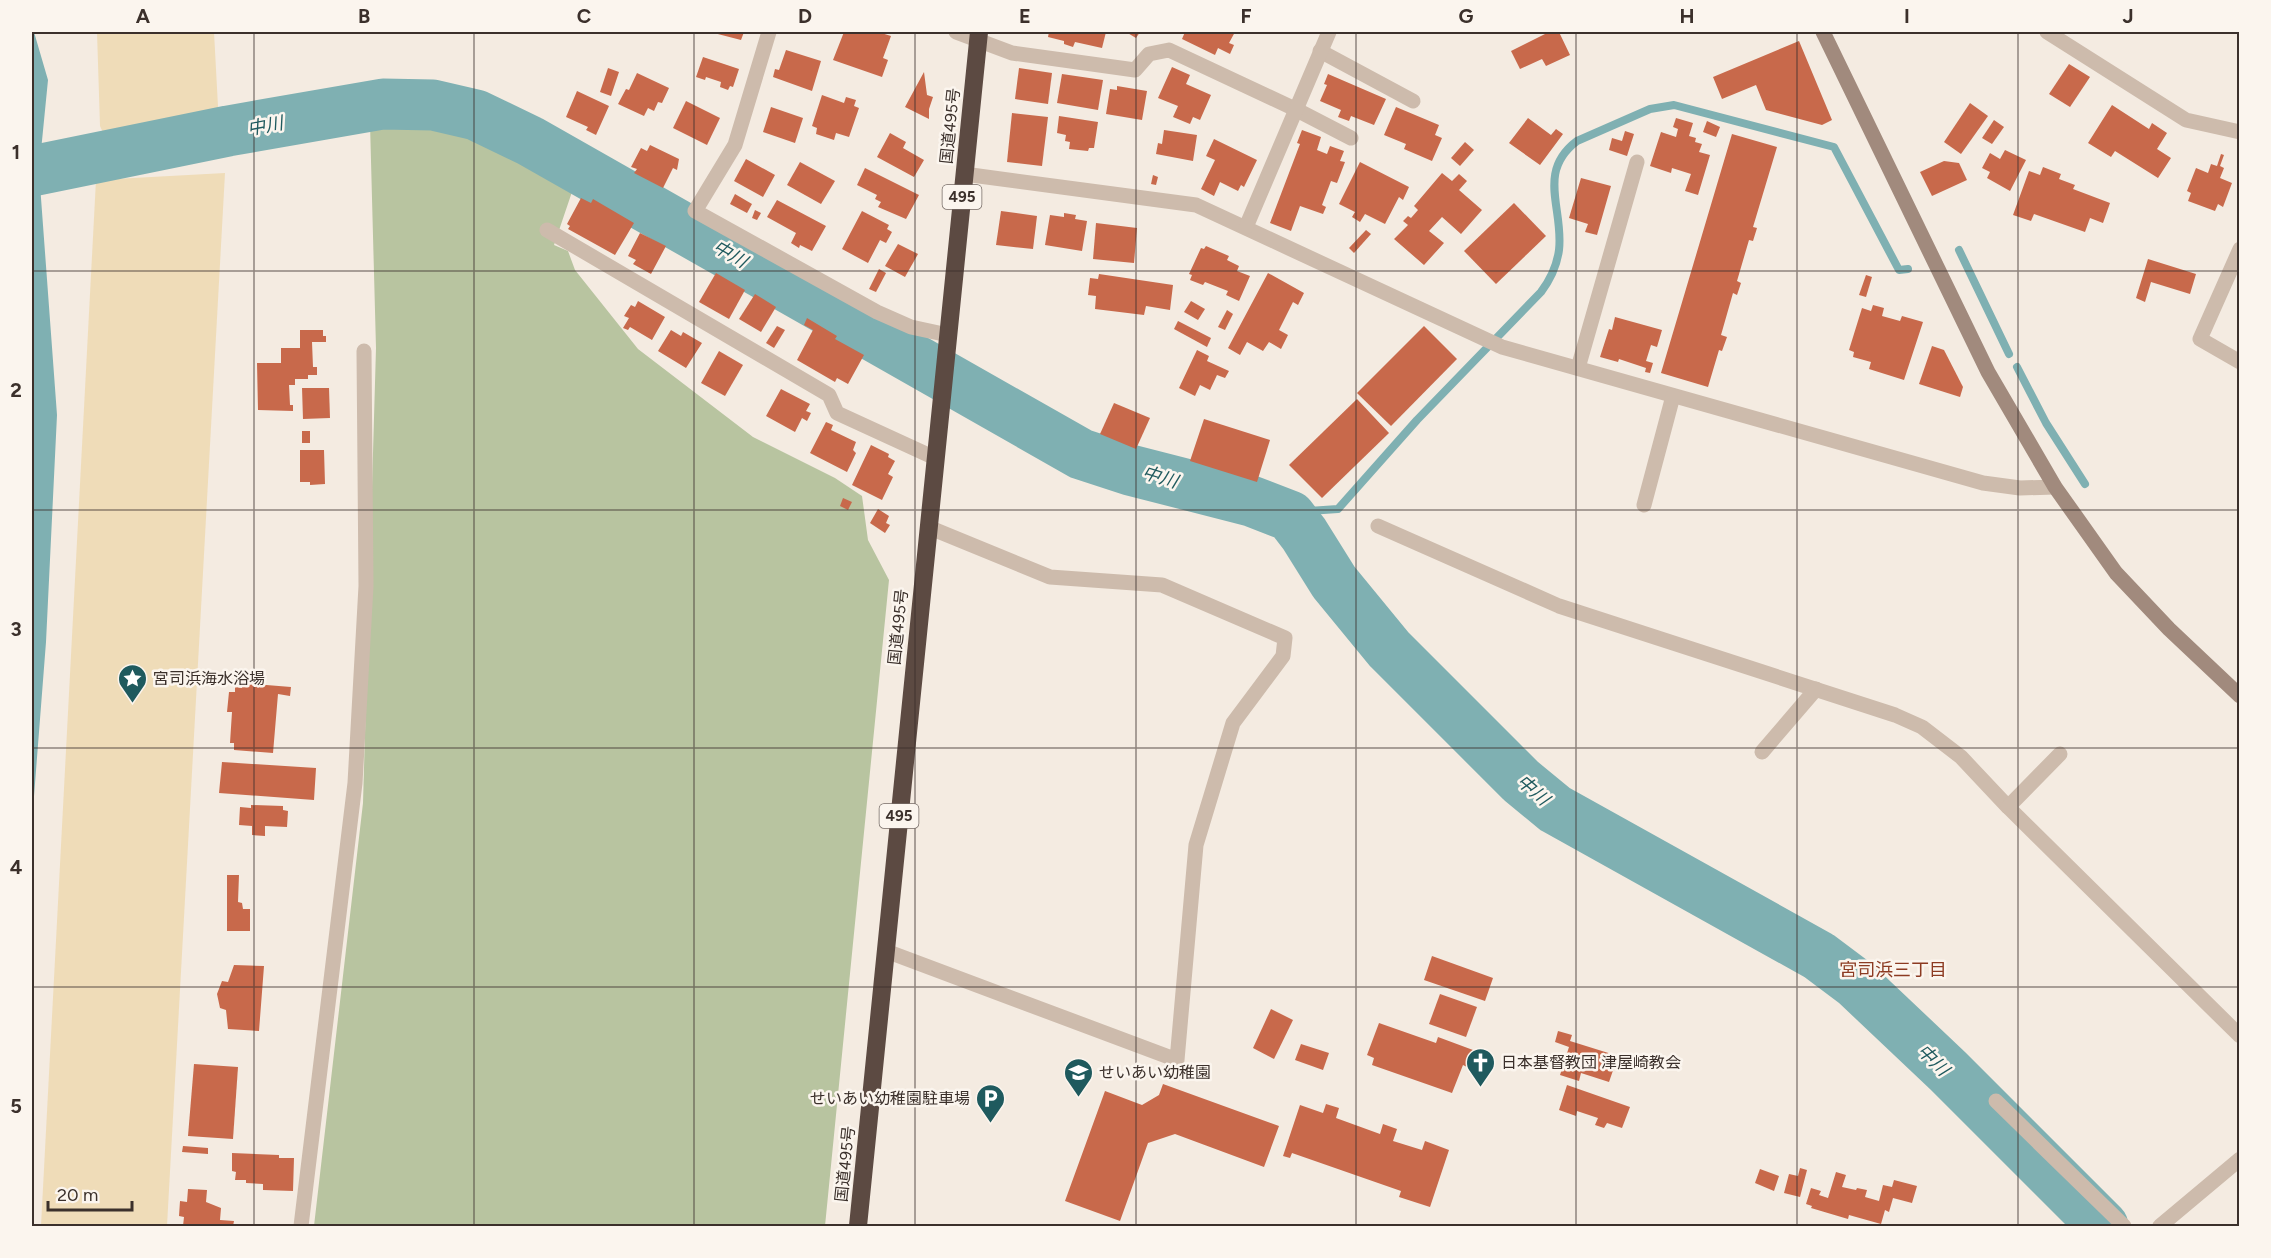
<svg xmlns="http://www.w3.org/2000/svg" width="2271" height="1258" viewBox="0 0 2271 1258" font-family="Figtree,'Noto Sans JP',sans-serif">
  <rect width="100%" height="100%" fill="#f4ebe1"/>
  <path fill="#b8c4a0" d="M404,116L440,123L478,135L574,186L554,245L568,251L575,270L638,349L753,437L835,478L862,496L868,540L889,580L825,1226H314L363,803L376,348L370,123Z"/>
  <g fill="#efdcb8">
    <path d="M97,32H214L219,125L138,135L114,141L105,137L100,126Z"/>
    <path d="M225,173L167,1226H41L96,180Z"/>
  </g>
  <path fill="#7fb0b2" d="M32,32H34L48,80L39,171L57,415L46,642L32,822Z"/>
  <g fill="none" stroke-linecap="round" stroke-linejoin="round">
    <g stroke="#7fb0b2" stroke-width="8">
      <path d="M1959,250L2009,354"/>
      <path d="M2017,367L2046,423L2085,484"/>
      <path d="M1290,516L1294,512L1338,509L1417,420L1541,292C1550,280 1557,265 1559,250C1564,209 1536,172 1577,141L1650,109L1674,105L1834,147L1899,270L1908,269"/>
    </g>
    <path stroke="#7fb0b2" stroke-width="51" d="M32,171L228,131L383,104L433,105L476,115L530,141L1081,454L1130,470L1251,501L1290,516L1304,534L1334,582L1389,649L1521,781L1555,809L1819,956L1855,983L1948,1071L2103,1226"/>
  </g>
  <g fill="#c8694b">
    <path d="M710,32H744L741,40Z"/>
    <path d="M844,32H878L891,36L883,58L888,60L882,77L833,60Z"/>
    <path d="M1049,32H1106L1102,48L1075,42L1073,47L1064,44V41L1048,37Z"/>
    <path d="M1126,32H1140L1136,38Z"/>
    <path d="M1185,32H1235L1229,43L1234,45L1230,54L1218,48L1215,55L1182,39Z"/>
    <path d="M1549,32H1559L1570,55L1546,66L1542,59L1520,69L1511,51Z"/>
    <path d="M1799,41L1832,120L1822,125L1766,110L1756,85L1722,99L1713,77Z"/>
    <path d="M786,50L821,61L812,91L773,77L775,69L779,70Z"/>
    <path d="M703,57L739,69L733,87L730,86L728,90L720,87L721,82L706,77L705,80L696,77Z"/>
    <path d="M2069,64L2090,77L2070,107L2049,94Z"/>
    <path d="M1172,67L1190,75L1186,84L1211,95L1200,120L1193,117L1190,124L1173,117L1178,106L1158,98Z"/>
    <path d="M608,68L619,72L611,96L600,92Z"/>
    <path d="M1019,68L1052,73L1048,104L1015,99Z"/>
    <path d="M924,72L927,95L933,97L929,109V119L905,107Z"/>
    <path d="M637,73L669,88L662,103L658,102L654,111L648,108L644,116L618,104L626,89L629,90Z"/>
    <path d="M1062,74L1103,80L1098,110L1057,103Z"/>
    <path d="M1328,74L1386,99L1374,125L1351,116L1349,121L1338,117L1341,110L1320,101L1327,85L1324,84Z"/>
    <path d="M1117,86L1147,91L1142,120L1106,114L1110,89L1117,90Z"/>
    <path d="M577,91L609,106L596,135L586,130L588,127L566,117Z"/>
    <path d="M822,95L844,103L846,97L856,100L854,106L859,108L849,137L836,133L834,140L816,134L817,128L812,126Z"/>
    <path d="M686,101L720,118L707,145L673,128Z"/>
    <path d="M1970,103L1988,116L1961,154L1944,142Z"/>
    <path d="M2112,105L2149,129L2152,123L2167,133L2157,149L2171,158L2158,178L2115,151L2111,157L2088,143Z"/>
    <path d="M771,107L803,118L795,143L763,132Z"/>
    <path d="M1396,107L1439,125L1435,135L1442,138L1432,161L1404,149L1406,144L1384,135Z"/>
    <path d="M1012,113L1048,117L1042,166L1007,162Z"/>
    <path d="M1059,116L1098,122L1094,148H1089L1088,151L1069,149L1070,142L1065,141L1066,135L1057,133Z"/>
    <path d="M1528,118L1551,135L1556,129L1563,134L1540,165L1509,143Z"/>
    <path d="M1676,118L1693,123L1689,136L1696,138L1695,142L1702,144L1699,152L1710,155L1698,195L1685,191L1691,174L1672,168L1671,173L1650,166L1661,132L1676,137L1678,129L1673,127Z"/>
    <path d="M1994,120L2004,127L1992,144L1982,138Z"/>
    <path d="M1707,121L1720,127L1716,137L1703,132Z"/>
    <path d="M1164,130L1197,135L1193,161L1156,154L1158,143L1162,144Z"/>
    <path d="M1302,130L1321,137L1317,150L1327,154L1330,146L1344,151L1340,161L1345,162L1337,183L1331,181L1322,205L1326,207L1323,214L1300,206L1291,231L1270,223L1300,144L1297,143Z"/>
    <path d="M1625,131L1634,134L1627,156L1609,150L1612,138L1622,141Z"/>
    <path d="M890,133L906,142L903,148L924,160L914,177L877,157Z"/>
    <path d="M1732,134L1777,147L1753,227L1757,228L1753,241L1749,240L1737,281L1741,283L1737,295L1733,293L1721,335L1727,337L1722,351L1719,350L1708,387L1661,373Z"/>
    <path d="M1214,139L1257,160L1244,187L1241,185L1238,191L1220,182L1214,196L1201,189L1215,160L1206,156Z"/>
    <path d="M1465,142L1474,150L1460,166L1451,158Z"/>
    <path d="M650,145L679,159L677,170L673,168L663,188L634,173L637,169L631,167L641,148L647,151Z"/>
    <path d="M2005,150L2026,160L2010,191L1987,178L1990,172L1982,168L1990,153L2000,159Z"/>
    <path d="M2221,154L2224,155L2220,166L2224,168L2220,178L2232,183L2223,207L2218,204L2215,211L2188,201L2191,193L2187,191L2196,168L2208,173L2211,164L2217,166Z"/>
    <path d="M746,159L775,175L763,197L734,181Z"/>
    <path d="M1944,161L1959,163L1967,180L1932,196L1920,172Z"/>
    <path d="M800,162L835,181L821,204L787,185Z"/>
    <path d="M1360,162L1409,187L1403,200L1399,197L1385,224L1365,214L1360,222L1352,217L1355,212L1339,204Z"/>
    <path d="M2043,167L2061,174L2059,179L2075,185L2073,189L2110,203L2103,223L2090,218L2085,232L2034,214L2031,221L2013,215L2029,171L2040,175Z"/>
    <path d="M865,168L919,195L906,219L878,207L881,202L875,199L877,195L857,185Z"/>
    <path d="M1442,173L1452,181L1459,174L1467,181L1459,190L1482,210L1461,234L1442,217L1429,231L1444,243L1424,265L1394,239L1408,225L1403,221L1408,216L1411,218L1418,210L1414,206Z"/>
    <path d="M1153,175L1158,177L1156,185L1151,184Z"/>
    <path d="M1581,178L1611,186L1597,235L1585,232L1588,224L1569,218Z"/>
    <path d="M735,194L752,204L747,213L730,204Z"/>
    <path d="M581,198L591,203L593,199L634,223L615,255L568,229L570,226L567,224Z"/>
    <path d="M777,200L826,226L812,251L800,245L799,248L791,243L796,233L767,217Z"/>
    <path d="M1514,203L1546,236L1496,284L1464,251Z"/>
    <path d="M755,210L761,213L757,220L752,218Z"/>
    <path d="M862,211L889,225L887,229L892,232L886,243L880,240L868,263L842,249Z"/>
    <path d="M1001,211L1037,216L1033,249L996,245Z"/>
    <path d="M1064,213L1076,215L1075,219L1087,221L1082,251L1045,245L1050,215L1064,217Z"/>
    <path d="M1096,223L1137,228L1134,263L1093,259Z"/>
    <path d="M1366,230L1371,234L1354,253L1349,248Z"/>
    <path d="M640,233L666,246L651,274L633,264L636,260L628,256Z"/>
    <path d="M898,244L918,254L905,277L885,266Z"/>
    <path d="M1206,246L1229,256L1227,260L1239,266L1237,271L1250,276L1239,301L1226,295L1228,291L1205,282L1203,285L1190,280L1192,275L1189,274L1201,248L1204,249Z"/>
    <path d="M2148,259L2196,274L2190,294L2151,282L2145,302L2136,298Z"/>
    <path d="M879,269L886,273L876,292L869,289Z"/>
    <path d="M716,273L745,290L729,319L699,302Z"/>
    <path d="M1268,273L1304,293L1298,305L1293,302L1279,330L1288,335L1281,349L1269,342L1263,351L1247,342L1240,355L1228,348Z"/>
    <path d="M1099,274L1173,285L1170,310L1146,306L1144,315L1095,309L1096,296L1088,295L1090,278L1098,279Z"/>
    <path d="M1866,275L1872,277L1866,297L1859,295Z"/>
    <path d="M755,294L776,307L761,332L739,319Z"/>
    <path d="M638,301L665,317L652,340L630,327L628,330L623,328L629,318L624,316L631,305L635,307Z"/>
    <path d="M1191,301L1205,309L1198,320L1184,312Z"/>
    <path d="M1873,305L1884,308L1882,316L1900,321L1902,316L1923,322L1904,380L1869,369L1871,362L1853,357L1854,352L1849,350L1862,308L1871,311Z"/>
    <path d="M1227,310L1233,314L1225,330L1218,327Z"/>
    <path d="M1615,317L1662,330L1657,347L1651,345L1646,361L1653,363L1650,373L1645,372L1646,368L1619,359L1618,362L1600,357L1609,329L1612,330Z"/>
    <path d="M807,318L837,336L835,339L864,355L848,384L837,378L835,382L797,360L813,330L804,325Z"/>
    <path d="M1178,321L1211,338L1207,347L1174,329Z"/>
    <path d="M777,326L785,330L774,348L766,343Z"/>
    <path d="M1424,326L1457,359L1391,426L1357,393Z"/>
    <path d="M300,330H323V336H326V342H312L313,367H317V375H308V379H295V385H289L290,405H293V411L258,410L257,363H281V348H300Z"/>
    <path d="M671,330L681,336L683,332L702,343L686,368L658,351Z"/>
    <path d="M1932,346L1944,350L1963,387L1960,397L1919,384Z"/>
    <path d="M1197,350L1209,356L1207,361L1229,371L1225,378L1217,375L1210,390L1200,385L1195,396L1179,388Z"/>
    <path d="M719,351L743,365L725,396L701,383Z"/>
    <path d="M302,388H329L330,418L303,419Z"/>
    <path d="M781,389L810,404L806,411L811,413L807,421L802,418L795,432L766,416Z"/>
    <path d="M1357,399L1389,433L1322,498L1289,465Z"/>
    <path d="M1114,403L1150,418L1136,449L1100,434Z"/>
    <path d="M1204,419L1270,440L1257,482L1190,461Z"/>
    <path d="M826,422L833,425L831,430L856,442L853,450L856,453L847,472L810,453Z"/>
    <rect x="302" y="431" width="8" height="12"/>
    <path d="M871,445L889,454L888,457L895,461L888,474L893,477L882,500L852,485Z"/>
    <path d="M300,450H324L325,484L310,485V482H300Z"/>
    <path d="M843,498L852,502L848,510L840,506Z"/>
    <path d="M878,509L889,516L886,523L890,525L885,533L870,523Z"/>
    <path d="M243,683L291,687L290,696L278,694L273,753L234,750V743H230L232,712H227L229,692H235V687L242,688Z"/>
    <path d="M222,762L316,768L314,800L219,793Z"/>
    <path d="M251,805L283,806V810L288,811L287,827L265,826V836L252,835V826L239,825L240,807L251,808Z"/>
    <path d="M227,875H239L238,902L242,903L243,909H250V931H227Z"/>
    <path d="M1432,956L1493,978L1485,1001L1424,980Z"/>
    <path d="M234,965L264,966L259,1031L228,1029L226,1010L220,1008L217,994L222,981L228,982Z"/>
    <path d="M1440,994L1477,1007L1466,1037L1429,1024Z"/>
    <path d="M1271,1009L1293,1020L1274,1059L1253,1048Z"/>
    <path d="M1379,1023L1436,1043L1438,1037L1473,1050L1467,1067L1463,1065L1452,1093L1372,1065L1374,1058L1367,1055Z"/>
    <path d="M1558,1031L1572,1035L1570,1041L1618,1056L1609,1082L1581,1073L1579,1081L1560,1075L1569,1047L1555,1042Z"/>
    <path d="M1301,1044L1329,1053L1323,1070L1295,1060Z"/>
    <path d="M194,1064L238,1067L233,1139L188,1136Z"/>
    <path d="M1163,1084L1279,1126L1264,1167L1175,1134L1148,1143L1120,1221L1065,1201L1105,1091L1142,1105L1159,1095Z"/>
    <path d="M1567,1085L1630,1107L1622,1128L1607,1123L1604,1128L1595,1125L1598,1118L1577,1111L1576,1116L1559,1110Z"/>
    <path d="M1326,1104L1339,1108L1336,1118L1380,1134L1383,1124L1397,1129L1393,1141L1422,1150L1425,1141L1449,1150L1430,1207L1399,1197L1401,1191L1292,1153L1290,1158L1283,1156L1300,1105L1323,1113Z"/>
    <path d="M183,1146L208,1148V1154L182,1152Z"/>
    <path d="M232,1153L279,1155V1158H294L293,1191L263,1190V1184L246,1183V1180H235L236,1172L232,1171Z"/>
    <path d="M1800,1168L1807,1170L1800,1197L1784,1193L1789,1174L1798,1176Z"/>
    <path d="M1760,1169L1779,1176L1774,1191L1755,1183Z"/>
    <path d="M1836,1172L1846,1175L1842,1187L1856,1190L1857,1188L1867,1190L1865,1197L1879,1201L1883,1185L1892,1187L1894,1180L1917,1186L1912,1203L1893,1198L1889,1212L1885,1210L1881,1224L1849,1215L1848,1219L1811,1208L1812,1206L1806,1204L1811,1188L1821,1191L1819,1195L1828,1198Z"/>
    <path d="M188,1189L207,1190L206,1202L221,1208L220,1220L234,1221L233,1226H183L184,1217L179,1216L180,1201L187,1202Z"/>
  </g>
  <g fill="none" stroke-linecap="round" stroke-linejoin="round">
    <g stroke="#cdbbac" stroke-width="15">
      <path d="M769,32L735,145L695,211L877,312L911,327L948,335"/>
      <path d="M956,32L1012,53L1135,70L1149,54L1169,50L1295,109L1351,138"/>
      <path d="M2047,32L2186,120L2240,132"/>
      <path d="M1320,51L1413,101"/>
      <path d="M964,174L1196,205L1502,347L1983,483L2020,488L2055,487"/>
      <path d="M1246,227L1329,32"/>
      <path d="M547,230L829,395L837,413L935,458"/>
      <path d="M2240,249L2200,339L2240,362"/>
      <path d="M1578,368L1637,162"/>
      <path d="M1644,505L1673,396"/>
      <path d="M1378,526L1559,606L1895,715L1922,727L1961,757L2008,807L2240,1036"/>
      <path d="M1762,752L1816,689"/>
      <path d="M2008,807L2060,754"/>
      <path d="M886,951L1177,1060L1196,845L1233,723L1283,656L1285,638L1162,585L1050,577L928,527"/>
      <path d="M1996,1101L2124,1226"/>
      <path d="M301,1226L355,783L366,586L364,351"/>
      <path d="M2160,1226L2240,1159"/>
    </g>
    <path stroke="#a18a7d" stroke-width="15" d="M1823,32L1988,372L2055,487L2116,573L2169,629L2240,696"/>
    <path stroke="#5c4a42" stroke-width="18" d="M858,1226L979,32"/>
  </g>
  <path fill="none" stroke="#3b302b" stroke-width="1.5" stroke-opacity="0.55" d="M254,32V1226M474,32V1226M694,32V1226M915,32V1226M1136,32V1226M1356,32V1226M1576,32V1226M1797,32V1226M2018,32V1226M32,271H2240M32,510H2240M32,748H2240M32,987H2240"/>
  <defs>
    <symbol id="sight-pin" viewBox="-11 -11 22 30"><path d="M0 17L-7.5 6A9.5 9.5 0 1 1 7.5 6Z" fill="#1f5a5e" stroke="#fbf5ee"/><path d="M0-6L1.8-2.2L6-1.7L2.9 1.2L3.7 5.4L0 3.3L-3.7 5.4L-2.9 1.2L-6-1.7L-1.8-2.2Z" fill="#fff"/></symbol>
    <symbol id="church-pin" viewBox="-11 -11 22 30"><path d="M0 17L-7.5 6A9.5 9.5 0 1 1 7.5 6Z" fill="#1f5a5e" stroke="#fbf5ee"/><path d="M-1.2-6h2.4v3.5h3.3v2.4h-3.3V6h-2.4V-.1h-3.3v-2.4h3.3Z" fill="#fff"/></symbol>
    <symbol id="school-pin" viewBox="-11 -11 22 30"><path d="M0 17L-7.5 6A9.5 9.5 0 1 1 7.5 6Z" fill="#1f5a5e" stroke="#fbf5ee"/><path d="M0-5L7-2L0 1L-7-2ZM-4 1L0 2.5L4 1V4Q0 6-4 4Z" fill="#fff"/></symbol>
    <symbol id="parking-pin" viewBox="-11 -11 22 30"><path d="M0 17L-7.5 6A9.5 9.5 0 1 1 7.5 6Z" fill="#1f5a5e" stroke="#fbf5ee"/><path d="M-3.5-5.5H1a3.5 3.5 0 0 1 0 7H-1V5.5H-3.5ZM-1-3.4V-.6H.8a1.4 1.4 0 0 0 0-2.8Z" fill="#fff"/></symbol>
  </defs>
  <g fill-rule="evenodd">
    <use href="#sight-pin" x="116" y="662" width="33" height="45"/>
    <use href="#church-pin" x="1464" y="1046" width="33" height="45"/>
    <use href="#school-pin" x="1062" y="1056" width="33" height="45"/>
    <use href="#parking-pin" x="974" y="1082" width="33" height="45"/>
  </g>
  <g text-anchor="middle" dominant-baseline="central" stroke-width="5" stroke-linejoin="round" paint-order="stroke">
    <g fill="#fbf5ee" stroke="#756b66" stroke-width="1.5">
      <rect x="942.5" y="185" width="39" height="24" rx="4.5"/>
      <rect x="879.5" y="804" width="39" height="24" rx="4.5"/>
    </g>
    <g font-size="15" font-weight="bold" fill="#3b302b">
      <text x="962" y="197">495</text>
      <text x="899" y="816">495</text>
    </g>
    <g font-size="16" fill="#3b302b" stroke="#fbf5ee">
      <text transform="translate(950 126) rotate(-84)">国道495号</text>
      <text transform="translate(898 627) rotate(-84)">国道495号</text>
      <text transform="translate(845 1164) rotate(-84)">国道495号</text>
    </g>
    <g font-size="16" fill="#3b302b" stroke="#fbf5ee" text-anchor="start">
      <text x="153" y="678">宮司浜海水浴場</text>
      <text x="1501" y="1062">日本基督教団 津屋崎教会</text>
      <text x="1099" y="1072">せいあい幼稚園</text>
      <text x="970" y="1098" text-anchor="end">せいあい幼稚園駐車場</text>
    </g>
    <g font-size="18" font-style="italic" fill="#1f5a5e" stroke="#fbf5ee">
      <text transform="translate(265 126) rotate(-11)">中川</text>
      <text transform="translate(730 254) rotate(30)">中川</text>
      <text transform="translate(1160 477) rotate(17)">中川</text>
      <text transform="translate(1533 790) rotate(41)">中川</text>
      <text transform="translate(1933 1060) rotate(44)">中川</text>
    </g>
    <g font-size="18" fill="#8c3b22" stroke="#fbf5ee">
      <text x="1893" y="970">宮司浜三丁目</text>
    </g>
  </g>
  <rect width="2271" height="1258" fill="none" stroke="#fbf5ee" stroke-width="66"/>
  <path d="M48 1201v9h84v-9" fill="none" stroke="#3b302b" stroke-width="3"/>
  <text x="57" y="1201" font-size="18" fill="#3b302b" stroke="#fbf5ee" stroke-width="4.5" paint-order="stroke">20 m</text>
  <rect x="33" y="33" width="2205" height="1192" fill="none" stroke="#3b302b" stroke-width="2"/>
  <g font-size="20" text-anchor="middle" font-weight="bold" fill="#3b302b">
    <text x="143" y="23">A</text>
    <text x="364" y="23">B</text>
    <text x="584" y="23">C</text>
    <text x="805" y="23">D</text>
    <text x="1025" y="23">E</text>
    <text x="1246" y="23">F</text>
    <text x="1466" y="23">G</text>
    <text x="1687" y="23">H</text>
    <text x="1907" y="23">I</text>
    <text x="2128" y="23">J</text>
    <text x="16" y="159">1</text>
    <text x="16" y="397">2</text>
    <text x="16" y="636">3</text>
    <text x="16" y="874">4</text>
    <text x="16" y="1113">5</text>
  </g>
</svg>
